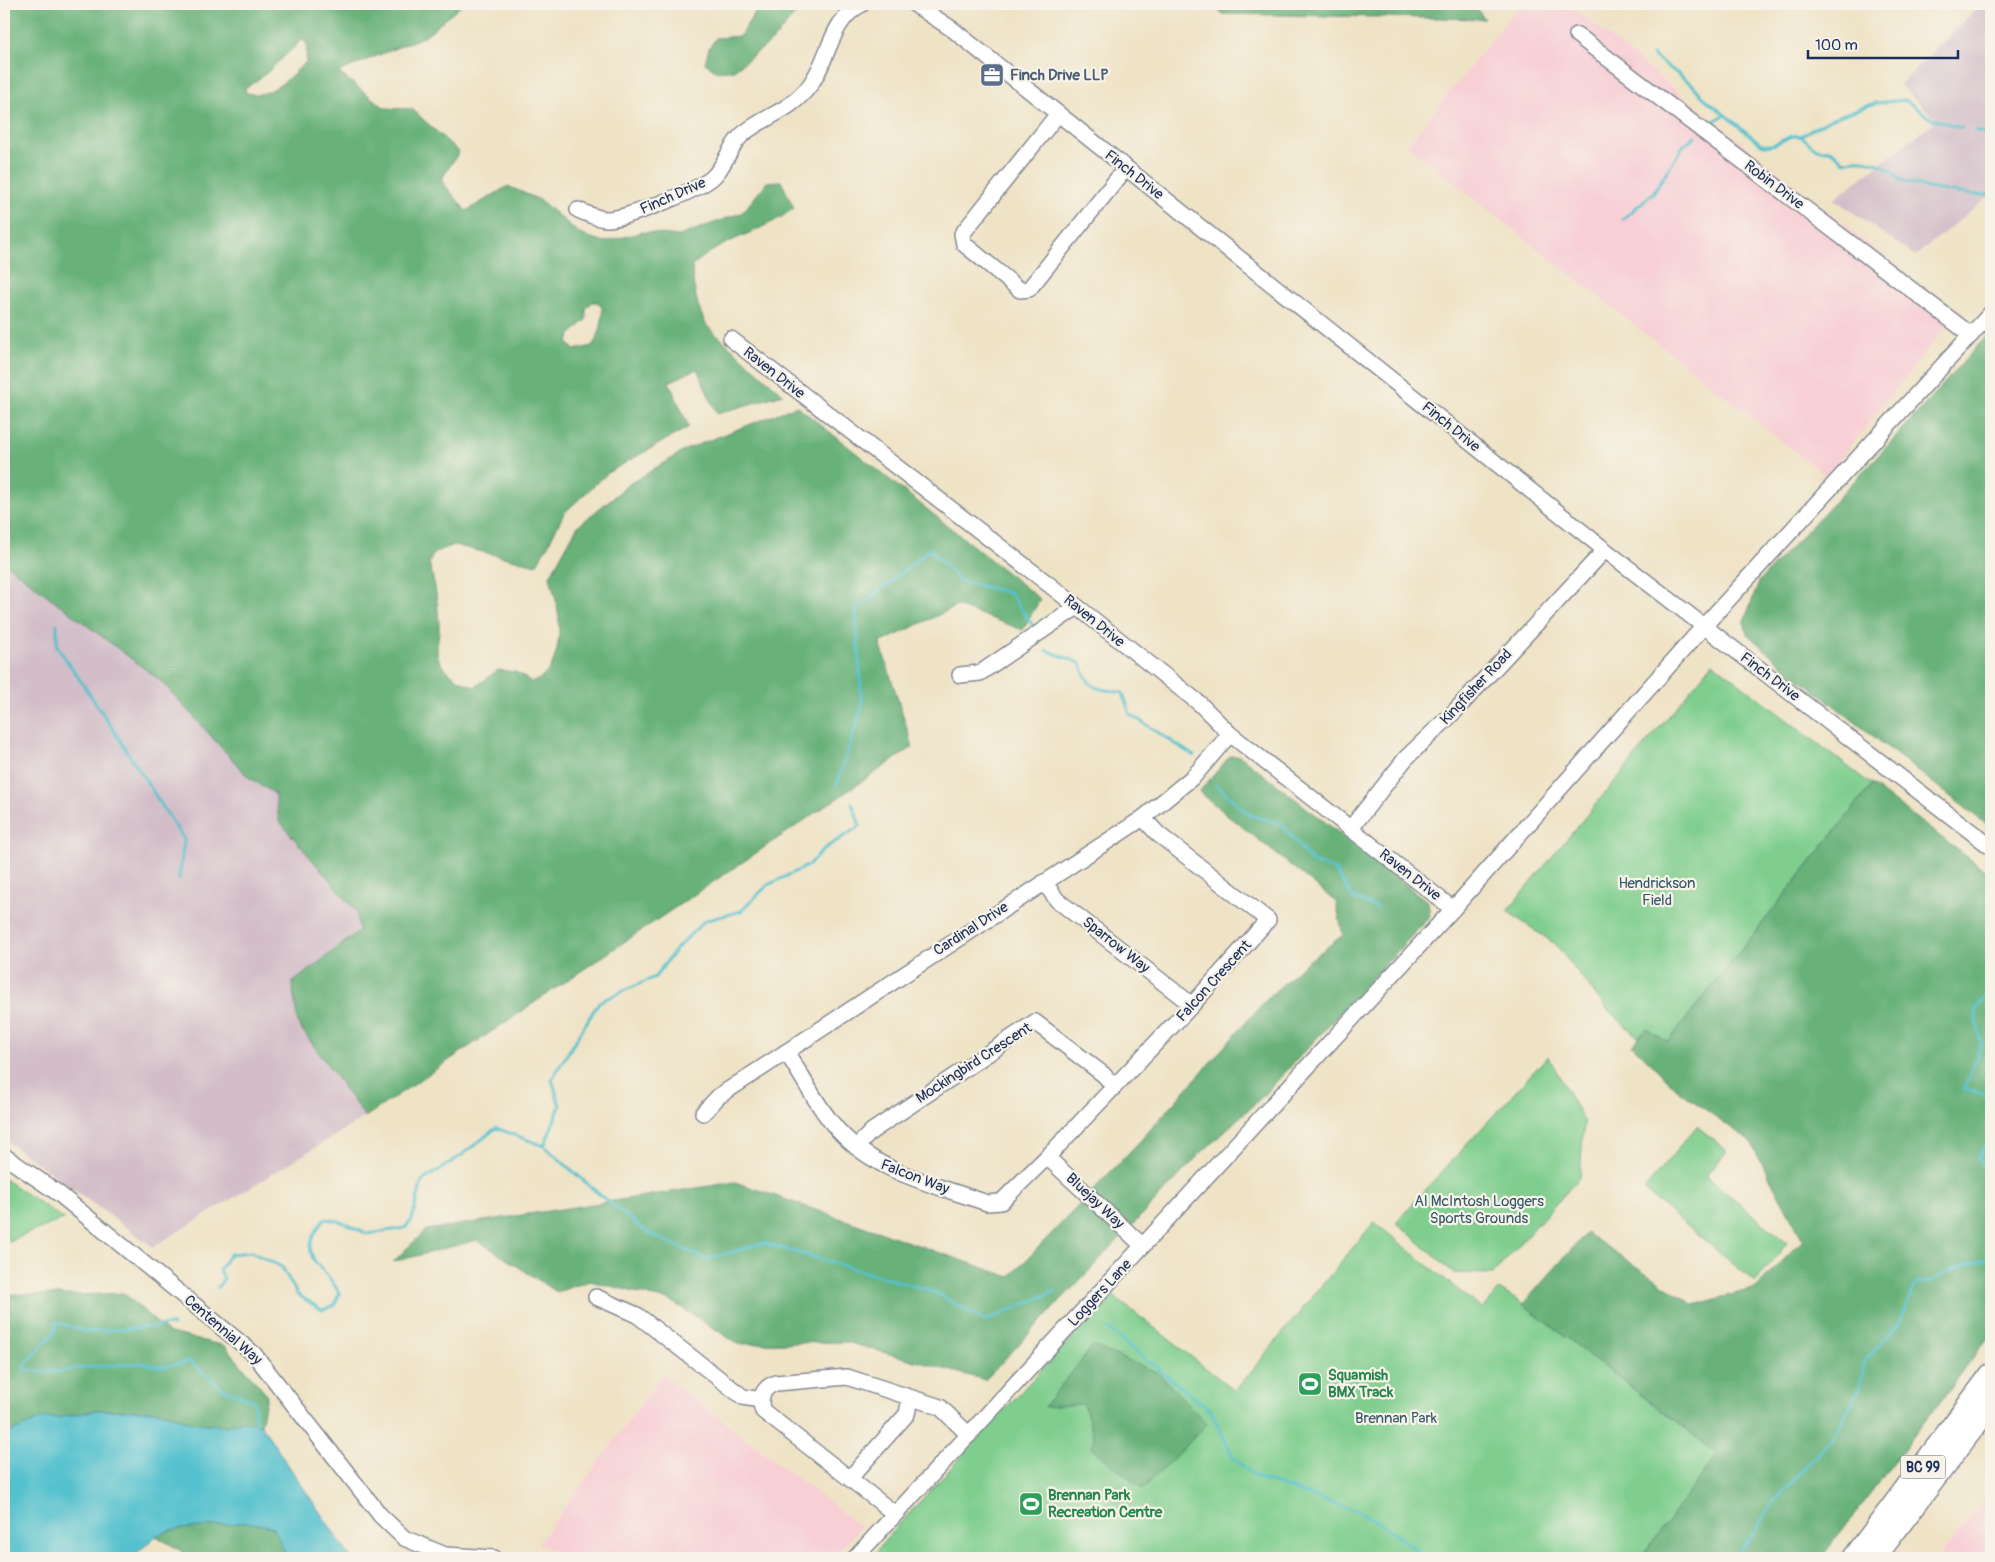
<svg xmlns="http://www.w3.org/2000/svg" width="1995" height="1562" viewBox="0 0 1995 1562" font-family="Pangolin,sans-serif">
  <rect width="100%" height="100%" fill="#f7f3e8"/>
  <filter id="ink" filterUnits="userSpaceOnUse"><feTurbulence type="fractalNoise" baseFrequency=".02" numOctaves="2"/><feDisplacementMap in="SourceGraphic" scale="10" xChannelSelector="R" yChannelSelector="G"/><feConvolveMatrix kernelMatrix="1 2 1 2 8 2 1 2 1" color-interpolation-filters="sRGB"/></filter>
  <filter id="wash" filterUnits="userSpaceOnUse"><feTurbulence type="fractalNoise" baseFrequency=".0096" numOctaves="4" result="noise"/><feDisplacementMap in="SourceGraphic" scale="20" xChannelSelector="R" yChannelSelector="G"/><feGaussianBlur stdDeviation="1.12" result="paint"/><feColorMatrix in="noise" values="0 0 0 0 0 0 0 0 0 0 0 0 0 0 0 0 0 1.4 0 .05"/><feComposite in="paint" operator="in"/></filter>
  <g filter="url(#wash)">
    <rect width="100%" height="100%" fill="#efe3c6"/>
    <g fill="#f7cfd5">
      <path d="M1520,4H1568L1956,314L1826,476L1407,146Z"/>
      <path d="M663,1375L861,1527L833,1558H571L538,1544Z"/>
      <path d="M1991,1491V1558H1939Z"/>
    </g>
    <g fill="#d2bdc8">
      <path d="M1981,4H1991V195L1915,256L1834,199L1937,120L1900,85Z"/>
      <path d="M4,559L7,565L162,682L248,777L275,795L279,821L356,911L359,931L292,983L298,1024L365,1117L153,1247L4,1139Z"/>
    </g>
    <g fill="#7fce8e" stroke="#4d7e76">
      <path d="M1713,663L1872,785L1668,1042L1647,1030L1638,1037L1608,1010L1555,944L1507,911Z"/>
      <path d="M1548,1056L1584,1121L1580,1177L1493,1274L1454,1273L1396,1222Z"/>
      <path d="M1697,1126L1727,1151L1706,1176L1787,1243L1755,1282L1646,1192L1645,1188Z"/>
      <path d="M4,1179L64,1219L4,1243Z"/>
      <path d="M1374,1222L1482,1309L1499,1289L1523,1304L1718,1454L1640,1558H871L892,1532L1111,1294L1235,1391Z"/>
    </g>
    <g fill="#67b179" stroke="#41706c" fill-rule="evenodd">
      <path d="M4,4H120L130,8L137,7L138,4H463L425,36L338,72L385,108L412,109L459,152L441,180L466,211L508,186L540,200L580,234L604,242L643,232L679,236L743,212L767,182L781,181L794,208C763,233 722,238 692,266C693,287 697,308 707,326L783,394L717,414L697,369L669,382L689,427L609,472L564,513L548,545L536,565L454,545L434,553L429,563C435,583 438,604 439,624C440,634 436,643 437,652C438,668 461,683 475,687L498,670L516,672L531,682C555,678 560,642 559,622C559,608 553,591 550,576L577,527L629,484L687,449L797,406L1040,599L1023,630L957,606L880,643L913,747L365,1117L298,1024L292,983L359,931L356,911L279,821L275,794L248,777L162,682L7,565L4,559ZM302,40L307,43L306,62C290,77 267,102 245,92L246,88L262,77ZM592,302H596L602,307C603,323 601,333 592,346L574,350L568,343L570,335L586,320V309Z"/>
      <path d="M760,4H804L772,41L734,70L718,72L705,63L709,48L716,38L740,36Z"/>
      <path d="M1210,4H1473L1485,19L1223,14Z"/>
      <path d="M1991,331V828L1787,669L1747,634L1744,621L1760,580L1895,438Z"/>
      <path d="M1230,756H1240L1428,902L1430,916L1265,1094L1200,1154L985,1380L846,1342L738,1344L671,1301L590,1281L557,1292L477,1240L393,1262L426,1230L735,1182L1010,1277L1141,1140L1267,999L1302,966L1343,935L1336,902L1199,792Z"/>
      <path d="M1872,785L1991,875V1334L1821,1558H1640L1718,1454L1523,1304L1586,1233L1694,1305L1756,1288L1803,1240L1750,1141L1679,1091L1632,1045L1647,1029L1668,1042Z"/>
      <path d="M124,1293L167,1332L225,1346L267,1395L261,1425L242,1421L226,1426L191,1422L159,1411L97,1410L57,1418H44L4,1435V1294L76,1295Z"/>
      <path d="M1093,1346L1159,1373L1207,1424L1143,1489L1091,1448L1094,1438L1084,1404L1044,1407Z"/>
      <path d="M247,1522L273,1527L288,1558H193L156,1536L171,1530Z"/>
    </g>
    <path fill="#55c1ce" stroke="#387896" d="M97,1410L159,1411L191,1422L226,1426L242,1421L261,1425L351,1558H288L273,1527L247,1522L171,1530L156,1536L132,1558H4V1435L44,1418H57Z"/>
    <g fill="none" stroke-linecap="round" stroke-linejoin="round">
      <g stroke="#55c1ce" stroke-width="3">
        <path d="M1652,55L1693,85L1703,97L1761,144C1775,149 1781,138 1794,136C1805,134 1808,145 1817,149C1820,151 1825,149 1829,150C1835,152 1840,158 1844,162C1860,157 1878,161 1892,171C1896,174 1897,179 1903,181C1932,190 1961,195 1991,195"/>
        <path d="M1708,124L1725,115"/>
        <path d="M1976,131L1991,135"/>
        <path d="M1800,136L1833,118L1875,103L1905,100L1932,119L1962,128"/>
        <path d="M1623,219L1653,193L1684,145L1695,136"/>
        <path d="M57,624V646L103,714L184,840L179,879"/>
        <path d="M1046,650L1080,663C1091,693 1094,687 1123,693L1130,714L1194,756"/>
        <path d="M837,785L862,707L856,610L930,549L960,581L1010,593L1034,627"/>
        <path d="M1216,785L1250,815L1282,824L1312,862L1335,870L1354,899L1378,908"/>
        <path d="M1991,992L1975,1009L1981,1045L1964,1090L1986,1094L1988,1108L1991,1109"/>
        <path d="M1991,1139L1977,1158L1984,1168L1991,1170"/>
        <path d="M544,1146L560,1106L552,1079L599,1002L655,977L676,949L704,921L741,911L768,885L809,865L824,849L860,826L852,803"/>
        <path d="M218,1287L224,1278L219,1270L230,1254L251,1252L282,1267L297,1294L322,1310L335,1305L339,1293C323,1260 293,1262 324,1219L339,1221L368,1234L405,1228L412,1219L422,1181L462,1155L496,1128L544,1146L600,1195L648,1233L706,1259L764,1243L935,1292L985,1321L1055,1291"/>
        <path d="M173,1325L87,1332L56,1322L55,1331L25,1365L24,1370L58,1372L78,1368L142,1363L162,1367L190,1361L221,1388L254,1401L256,1428"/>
        <path d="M1108,1329L1211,1411L1233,1457L1255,1477L1360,1512L1387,1528L1427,1558"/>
        <path d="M1737,1558L1774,1501L1832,1439L1860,1388L1865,1361L1898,1324L1916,1284L1931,1281L1963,1265L1991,1258"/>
      </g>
    </g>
  </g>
  <g filter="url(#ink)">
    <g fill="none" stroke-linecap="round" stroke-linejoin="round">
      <defs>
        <g id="minor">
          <path d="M914,4L952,29L1605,550L1991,847"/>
          <path d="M1577,35L1971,335"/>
          <path d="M1058,114L962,234L964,244L1020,290L1029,289L1126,168"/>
          <path d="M578,210C588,214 597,219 607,219C626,219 699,190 713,177C726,165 729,146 743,134C766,115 790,112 810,85C830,58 830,20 862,4"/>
          <path d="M731,339L1056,590L1199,703L1230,734L1453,909"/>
          <path d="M960,675L980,673L1077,607"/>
          <path d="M1351,828L1406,758L1454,712L1605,550"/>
          <path d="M1044,882L1057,900L1192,1005"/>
          <path d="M786,1052C802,1075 814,1101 832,1123C871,1172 930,1183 987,1203L1001,1202L1055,1149L1192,1005L1268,920L1158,834L1143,818"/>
          <path d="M703,1113L719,1096L1143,818L1194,776L1230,734"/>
          <path d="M856,1147L872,1131L1035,1022L1104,1075L1114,1087"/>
          <path d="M4,1156L58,1193L254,1354L380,1515L404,1538L445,1555L494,1558"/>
          <path d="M1047,1157L1143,1246"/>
          <path d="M596,1297L637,1315L743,1397L761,1400"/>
          <path d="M850,1478L907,1414L910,1398"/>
          <path d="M895,1514L763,1411C758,1399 763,1387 776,1383L847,1377L940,1407L969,1435"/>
          <path d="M855,1558L1453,909L1704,626L1991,313"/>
        </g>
        <g id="highway">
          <path d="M1854,1558L1991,1375"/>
          <path d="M1874,1558L1991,1404"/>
        </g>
      </defs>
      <use href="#minor" stroke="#858992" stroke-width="18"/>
      <use href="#highway" stroke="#858992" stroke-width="25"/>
      <use href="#minor" stroke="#fff" stroke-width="15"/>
      <use href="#highway" stroke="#fff" stroke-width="22"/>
    </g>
  </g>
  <defs>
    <symbol id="office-square" viewBox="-11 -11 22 22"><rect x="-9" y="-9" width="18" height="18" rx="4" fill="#5c6f8a" stroke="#f7f3e8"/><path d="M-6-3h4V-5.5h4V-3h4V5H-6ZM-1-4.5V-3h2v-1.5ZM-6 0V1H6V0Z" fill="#fff"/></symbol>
    <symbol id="stadium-square" viewBox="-11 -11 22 22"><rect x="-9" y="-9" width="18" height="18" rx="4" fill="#2e9e5b" stroke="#f7f3e8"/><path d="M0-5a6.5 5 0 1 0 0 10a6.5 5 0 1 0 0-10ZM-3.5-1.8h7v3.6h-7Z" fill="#fff"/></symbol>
  </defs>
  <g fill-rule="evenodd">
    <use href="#office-square" x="978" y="61" width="28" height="28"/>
    <use href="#stadium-square" x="1296" y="1370" width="28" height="28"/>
    <use href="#stadium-square" x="1017" y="1490" width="28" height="28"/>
  </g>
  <g text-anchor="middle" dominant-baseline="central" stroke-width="4.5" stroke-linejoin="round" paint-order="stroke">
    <rect fill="#f7f3e8" stroke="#5d6a87" stroke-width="1" x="1900.5" y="1455.5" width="45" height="23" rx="4"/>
    <g font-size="14" font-weight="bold" fill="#1b2f5e">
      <text x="1923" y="1467">BC 99</text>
    </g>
    <g font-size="15" font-weight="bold" fill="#4e5e75" stroke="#f7f3e8" text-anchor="start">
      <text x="1010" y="75">Finch Drive LLP</text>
    </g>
    <g font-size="15" fill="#1b2f5e" stroke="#f7f3e8">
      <text transform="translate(1134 175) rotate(38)">Finch Drive</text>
      <text transform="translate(1774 185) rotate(37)">Robin Drive</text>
      <text transform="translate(673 196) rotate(-24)">Finch Drive</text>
      <text transform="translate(774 373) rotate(38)">Raven Drive</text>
      <text transform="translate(1451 427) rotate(39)">Finch Drive</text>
      <text transform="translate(1094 621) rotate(39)">Raven Drive</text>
      <text transform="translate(1770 677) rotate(37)">Finch Drive</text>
      <text transform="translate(1476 687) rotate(-47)">Kingfisher Road</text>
      <text transform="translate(1410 875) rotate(38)">Raven Drive</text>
      <text transform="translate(971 929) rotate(-33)">Cardinal Drive</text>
      <text transform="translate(1116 945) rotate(38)">Sparrow Way</text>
      <text transform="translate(1214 981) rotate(-48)">Falcon Crescent</text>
      <text transform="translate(974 1063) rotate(-33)">Mockingbird Crescent</text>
      <text transform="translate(915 1177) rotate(21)">Falcon Way</text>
      <text transform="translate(1095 1201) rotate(43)">Bluejay Way</text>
      <text transform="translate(1100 1293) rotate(-47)">Loggers Lane</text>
      <text transform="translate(223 1330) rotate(41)">Centennial Way</text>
    </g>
    <g font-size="15" fill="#34576a" stroke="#f7f3e8">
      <text x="1657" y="883">Hendrickson<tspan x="1657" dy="17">Field</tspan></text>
      <text x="1479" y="1201">Al McIntosh Loggers<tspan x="1479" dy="17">Sports Grounds</tspan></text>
      <text x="1396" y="1418">Brennan Park</text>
    </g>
    <g font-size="15" font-weight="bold" fill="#27864d" stroke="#f7f3e8" text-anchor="start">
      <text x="1328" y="1375">Squamish<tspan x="1328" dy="17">BMX Track</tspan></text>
      <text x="1048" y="1495">Brennan Park<tspan x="1048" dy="17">Recreation Centre</tspan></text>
    </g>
  </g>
  <rect width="1995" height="1562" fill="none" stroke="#f7f3e8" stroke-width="20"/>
  <path d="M1808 50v8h150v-8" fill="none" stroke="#1b2f5e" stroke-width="2.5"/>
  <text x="1815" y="50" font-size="15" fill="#1b2f5e" stroke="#f7f3e8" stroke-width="4" paint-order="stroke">100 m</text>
</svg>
